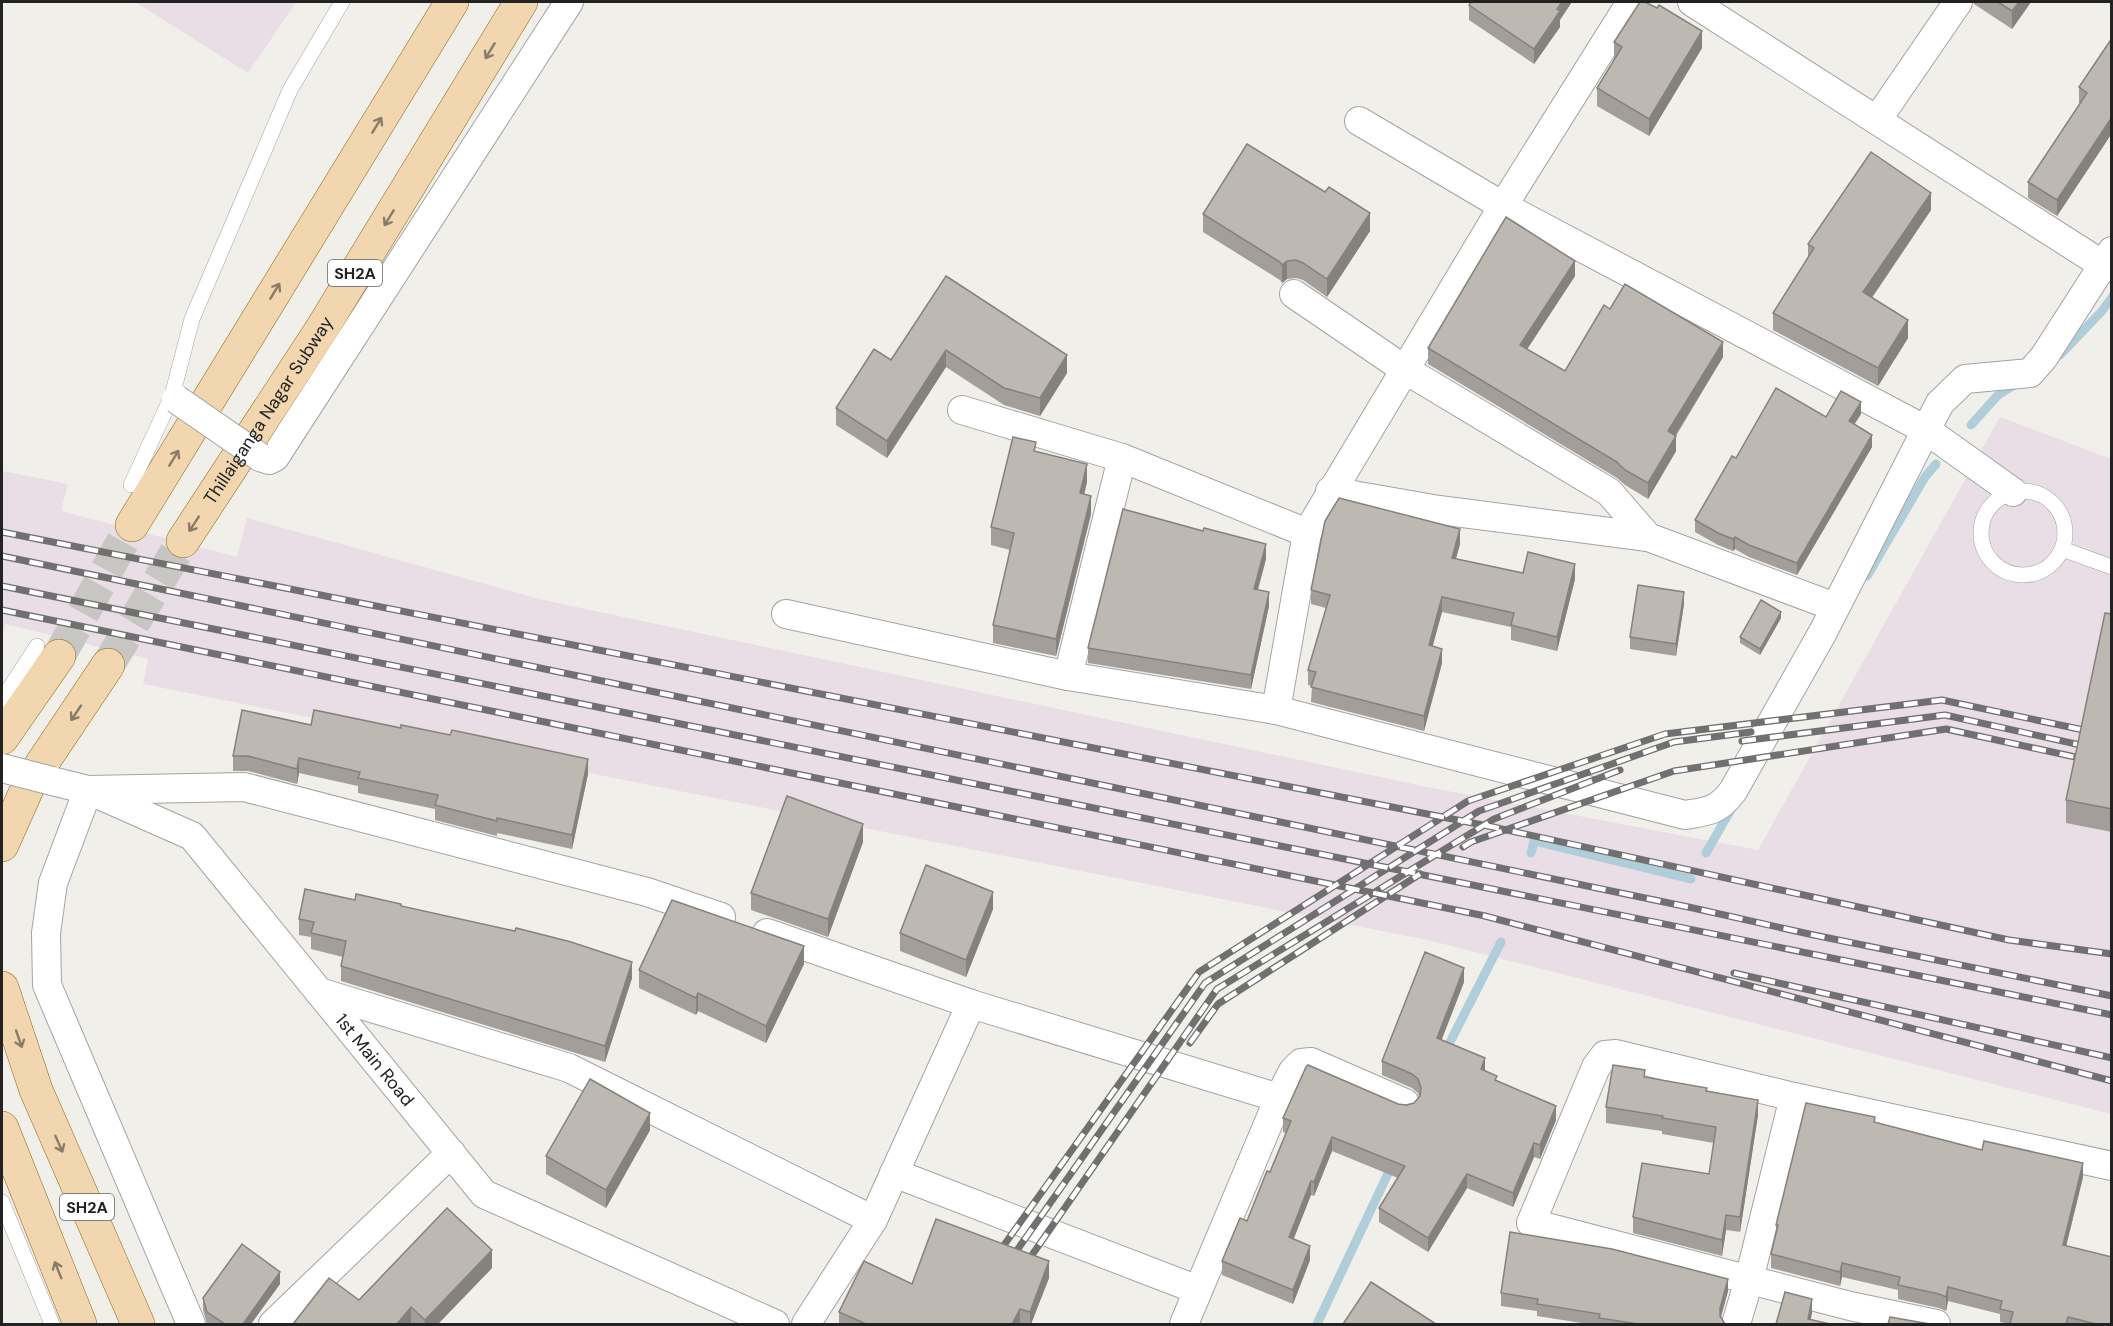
<svg xmlns="http://www.w3.org/2000/svg" width="2113" height="1326" viewBox="0 0 2113 1326" font-family="'DM Sans',sans-serif">
  <rect width="100%" height="100%" fill="#f1efea"/>
  <g fill="#e9dde6">
    <path d="M135,2H296L248,73Z"/>
    <path d="M2000,417L2111,459V1114L1432,941L143,684L148,659L6,624L2,634V471L68,484L61,511L237,557L247,518L543,600L1432,788L1758,850Z"/>
  </g>
  <g fill="none" stroke-linecap="round" stroke-linejoin="round">
    <g stroke="#b0ced9" stroke-width="9">
      <path d="M2060,355L2102,311L2112,297"/>
      <path d="M1971,425L1998,395L2016,384"/>
      <path d="M1867,576L1925,477L1936,464"/>
      <path d="M1531,853L1534,841L1691,879"/>
      <path d="M1706,853L1733,806"/>
      <path d="M1445,1052L1501,942"/>
      <path d="M1317,1324L1392,1165"/>
    </g>
    <g stroke="#c8c6c2" stroke-width="33" stroke-dasharray="33 16" stroke-linecap="butt">
      <path d="M59,656L132,525"/>
      <path d="M108,665L183,541"/>
    </g>
    <defs>
      <g id="lane">
        <path d="M131,485L172,396L192,319L290,90L342,2"/>
        <circle cx="2023" cy="533" r="42"/>
        <path d="M2062,549L2112,567"/>
        <path d="M2,700L37,646"/>
        <path d="M2,1202L52,1324"/>
      </g>
      <g id="street">
        <path d="M1692,2L2103,265"/>
        <path d="M1877,120L1958,2"/>
        <path d="M1359,121L1503,206L1926,430L1940,403L1965,379L2030,373L2044,357L2112,251"/>
        <path d="M1294,294L1404,369L1609,492L1648,537L1835,607"/>
        <path d="M962,410L1122,458L1307,533"/>
        <path d="M260,457L269,460L275,457L569,2"/>
        <path d="M1330,491L1439,510L1648,537"/>
        <path d="M786,614L1068,676L1276,710L1685,815C1709,811 1718,811 1733,791L1823,632L1926,430L2013,492"/>
        <path d="M1068,676L1122,458"/>
        <path d="M1276,710L1307,533L1503,206L1631,2"/>
        <path id="s1" d="M52,781L88,790L192,836L484,1194L775,1324"/>
        <path d="M767,933L971,1004L1279,1098L1184,1324"/>
        <path d="M319,992L569,1068L873,1220"/>
        <path d="M1279,1098L1293,1071L1301,1063L1311,1062L1405,1103"/>
        <path d="M894,1173L1198,1290"/>
        <path d="M191,1324L47,985L46,933L53,883L88,790L244,787L647,892L721,917"/>
        <path d="M273,1324L451,1153"/>
        <path d="M806,1324L873,1220L971,1004"/>
        <path d="M1736,1324L1749,1280L1794,1097"/>
        <path d="M1936,1324L1850,1306L1531,1223L1596,1067L1605,1055L1616,1054L1794,1097L2112,1166"/>
      </g>
      <g id="primary">
        <path d="M132,525L452,2"/>
        <path id="s2" d="M183,541L321,330L521,2"/>
        <path d="M2,738L59,656"/>
        <path d="M2,845L31,780L108,665"/>
        <path d="M2,988L36,1090L138,1324"/>
        <path d="M2,1128L80,1324"/>
      </g>
    </defs>
    <use href="#lane" stroke="#a3a3a3" stroke-width="16"/>
    <use href="#street" stroke="#a3a3a3" stroke-width="30"/>
    <use href="#primary" stroke="#8d6813" stroke-width="34"/>
    <use href="#lane" stroke="#fff" stroke-width="15"/>
    <use href="#street" stroke="#fff" stroke-width="28"/>
    <use href="#primary" stroke="#f1d6af" stroke-width="33"/>
    <defs>
      <g id="rail">
        <path d="M2,532L1493,827L2009,940L2112,954"/>
        <path d="M2,556L1693,908L1809,934L2112,996"/>
        <path d="M2,586L2112,1015"/>
        <path d="M2,610L1485,916L2112,1081"/>
        <path d="M1742,741L1945,715L2112,752"/>
        <path d="M1463,847L1471,842L1674,771L1946,729L2112,765"/>
        <path d="M1734,973L2112,1058"/>
        <path d="M1190,1043L1218,1004L1420,874"/>
        <path d="M994,1259L1199,972L1468,801L1665,734L1942,700L2112,736"/>
        <path d="M1008,1263L1205,983L1479,811L1674,742L1751,732"/>
        <path d="M1023,1268L1217,989L1494,819L1620,770"/>
      </g>
    </defs>
    <use href="#rail" stroke="#707070" stroke-width="7"/>
    <use href="#rail" stroke="#fff" stroke-width="4.5" stroke-dasharray="14" stroke-linecap="butt"/>
    <defs>
      <g id="street-bridge">
        <path d="M176,399L260,457"/>
        <path d="M2,768L52,781"/>
      </g>
    </defs>
    <use href="#street-bridge" stroke="#a3a3a3" stroke-width="30" stroke-linecap="butt"/>
    <use href="#street-bridge" stroke="#fff" stroke-width="28"/>
  </g>
  <g fill="#a39e9a">
    <path d="M1974,2H2031L2012,29L1974,4Z"/>
    <path d="M1469,5L1560,20V27L1534,64L1469,20Z"/>
    <path d="M2112,38V133L2057,216L2028,198V182L2080,104L2079,103V87Z"/>
    <path d="M1614,42L1702,48L1649,136L1597,106V88L1614,60Z"/>
    <path d="M1931,210L1872,298L1908,338L1878,386L1773,330V313L1808,258V244Z"/>
    <path d="M1203,214L1370,231L1327,297L1303,280L1296,278L1287,279L1282,283L1280,280L1203,232Z"/>
    <path d="M946,276L1067,373L1040,416L1004,405L946,367L887,458L836,425V408L891,360Z"/>
    <path d="M1575,276L1527,349L1565,371L1610,309L1723,357L1676,436V451L1648,499L1625,485L1617,478L1428,364V348Z"/>
    <path d="M1861,414L1854,424L1872,447L1797,575L1749,557L1735,549L1733,551L1718,545L1695,532V520L1826,417Z"/>
    <path d="M1036,451L1087,482L1084,494L1091,514L1056,656L993,643V625L1010,550L991,545V527Z"/>
    <path d="M1460,544L1456,559L1523,573L1575,579L1557,651L1511,640V627L1442,612L1432,646L1442,663L1424,731L1311,702L1312,686L1308,685V670L1326,608L1311,604V590Z"/>
    <path d="M1266,559L1258,590L1269,606L1251,689L1088,663V648Z"/>
    <path d="M1684,604L1676,656L1630,649V637Z"/>
    <path d="M2112,614V832L2066,823V800Z"/>
    <path d="M1781,618L1760,655L1740,643V637Z"/>
    <path d="M311,725L588,774L572,849L497,833V836L435,820V809L358,793V786L299,773L297,784L248,771H233V756Z"/>
    <path d="M863,842L828,937L751,910V893Z"/>
    <path d="M355,900L401,906L632,978L605,1062L341,981V966L343,957L311,949V937L299,935V919Z"/>
    <path d="M993,909L966,977L900,951V933Z"/>
    <path d="M804,964L766,1043L698,1011L696,1015L639,988V970Z"/>
    <path d="M1464,982L1441,1040L1485,1071L1497,1081L1556,1120L1540,1159L1534,1157L1513,1207L1467,1188L1428,1252L1379,1222V1208L1398,1178L1332,1151L1314,1196L1311,1195L1293,1239L1310,1260L1293,1304L1222,1275V1261L1247,1221L1270,1172L1286,1133L1283,1132V1118L1406,1105L1414,1103L1419,1097L1418,1093L1412,1088L1382,1075V1061Z"/>
    <path d="M1645,1077L1707,1091L1758,1115L1740,1232L1726,1230L1722,1256L1633,1233V1217L1709,1174L1714,1143L1662,1134V1131L1606,1123V1107Z"/>
    <path d="M1875,1122L2083,1177L2066,1246L2112,1324H2009L2000,1322V1314L1948,1301L1946,1311L1939,1308L1898,1299V1290L1842,1277L1840,1286L1771,1268V1254L1776,1233V1225Z"/>
    <path d="M650,1130L606,1208L546,1174V1156Z"/>
    <path d="M492,1268L438,1324H293L359,1300Z"/>
    <path d="M1049,1278L1031,1324H839V1312L912,1284Z"/>
    <path d="M280,1284L251,1324H207L203,1310V1298Z"/>
    <path d="M1728,1291L1721,1317L1725,1324H1588L1537,1316V1311L1501,1306V1293Z"/>
  </g>
  <g fill="#85817d">
    <path d="M1562,2H1572L1560,20V27L1534,64V49Z"/>
    <path d="M2019,2H2031L2012,29V11Z"/>
    <path d="M1702,31V48L1649,136V119Z"/>
    <path d="M2112,117V133L2057,216V200Z"/>
    <path d="M1931,193V210L1863,310V292Z"/>
    <path d="M1370,213V231L1327,297V279Z"/>
    <path d="M1287,261V279L1282,283V265Z"/>
    <path d="M1575,261V276L1520,360V345Z"/>
    <path d="M1908,320V338L1878,386V368Z"/>
    <path d="M1723,342V357L1668,447V431Z"/>
    <path d="M946,350V367L887,458V441Z"/>
    <path d="M1067,355V373L1040,416V398Z"/>
    <path d="M1861,402V414L1849,433V421Z"/>
    <path d="M1872,435V447L1797,575V563Z"/>
    <path d="M1676,436V451L1648,499V483Z"/>
    <path d="M1087,464V482L1080,511V493Z"/>
    <path d="M1091,496V514L1056,656V639Z"/>
    <path d="M1460,529V544L1452,572V558Z"/>
    <path d="M1735,537V549L1733,551V539Z"/>
    <path d="M1266,544V559L1254,603V589Z"/>
    <path d="M1575,564V579L1557,651V637Z"/>
    <path d="M1269,592V606L1251,689V675Z"/>
    <path d="M1684,592V604L1676,656V644Z"/>
    <path d="M1442,597V612L1429,660V645Z"/>
    <path d="M1781,612V618L1760,655V649Z"/>
    <path d="M1442,649V663L1424,731V716Z"/>
    <path d="M299,758V773L297,784V769Z"/>
    <path d="M588,759V774L572,849V835Z"/>
    <path d="M863,824V842L828,937V919Z"/>
    <path d="M993,892V909L966,977V960Z"/>
    <path d="M804,946V964L766,1043V1026Z"/>
    <path d="M632,962V978L605,1062V1046Z"/>
    <path d="M1464,968V982L1437,1052V1038Z"/>
    <path d="M698,993V1011L696,1015V998Z"/>
    <path d="M1485,1058V1072L1481,1069Z"/>
    <path d="M1758,1100V1115L1740,1232V1217Z"/>
    <path d="M1556,1106V1120L1540,1159V1145Z"/>
    <path d="M650,1113V1130L606,1208V1190Z"/>
    <path d="M1332,1137V1151L1314,1196V1182Z"/>
    <path d="M1534,1143V1157L1513,1207V1193Z"/>
    <path d="M2083,1163V1177L2063,1259V1245Z"/>
    <path d="M1467,1174V1188L1428,1252V1238Z"/>
    <path d="M1311,1181V1195L1289,1251V1237Z"/>
    <path d="M1726,1215V1230L1722,1256V1240Z"/>
    <path d="M1310,1246V1260L1293,1304V1290Z"/>
    <path d="M492,1250V1268L438,1324H425V1320Z"/>
    <path d="M1049,1261V1278L1031,1324H1030V1312Z"/>
    <path d="M1842,1263V1277L1840,1286V1272Z"/>
    <path d="M280,1272V1284L251,1324H243Z"/>
    <path d="M1728,1279V1291L1720,1320V1308Z"/>
    <path d="M1948,1287V1301L1946,1311V1297Z"/>
    <path d="M1812,1299V1313L1810,1324L1808,1319Z"/>
    <path d="M411,1307V1324H397Z"/>
    <path d="M1020,1309V1324H1012Z"/>
  </g>
  <g fill="#beb8b3" stroke="#85817d" stroke-width="1.5">
    <path d="M1471,2H1562L1557,9L1560,11L1534,49L1469,5Z"/>
    <path d="M1640,2H1645L1657,8L1659,5L1702,31L1649,119L1597,88L1622,47L1614,42Z"/>
    <path d="M1998,2H2019L2012,11Z"/>
    <path d="M2112,38V117L2057,200L2028,182L2087,93L2079,87Z"/>
    <path d="M1247,144L1325,192L1329,187L1370,213L1327,279L1303,263L1296,260L1287,261L1282,265L1280,262L1203,214Z"/>
    <path d="M1871,152L1931,193L1863,292L1908,320L1878,368L1773,313L1814,248L1808,244Z"/>
    <path d="M1506,217L1575,261L1520,345L1565,371L1604,305L1610,309L1625,284L1723,342L1668,431L1676,436L1648,483L1625,470L1617,462L1428,348Z"/>
    <path d="M946,276L1067,355L1040,398L1004,388L946,350L887,441L836,408L874,349L891,360Z"/>
    <path d="M1776,388L1826,417L1841,391L1861,402L1849,421L1872,435L1797,563L1749,545L1735,537L1733,539L1718,533L1695,520L1732,456L1736,458Z"/>
    <path d="M1013,437L1036,442L1034,451L1087,464L1080,493L1091,496L1056,639L993,625L1014,533L991,527Z"/>
    <path d="M1339,498L1460,529L1452,558L1523,573L1528,552L1575,564L1557,637L1511,625L1514,613L1442,597L1429,645L1442,649L1424,716L1311,687L1316,672L1308,670L1330,595L1311,590L1325,521Z"/>
    <path d="M1123,509L1203,531L1204,528L1266,544L1254,589L1269,592L1251,675L1088,648Z"/>
    <path d="M1638,585L1684,592L1676,644L1630,637Z"/>
    <path d="M1761,600L1781,612L1760,649L1740,637Z"/>
    <path d="M2105,613L2112,614V809L2066,800Z"/>
    <path d="M242,710L311,725L314,710L401,728V725L450,735L452,730L588,759L572,835L497,818V821L435,805L438,795L358,778L360,772L299,758L297,769L248,756H233Z"/>
    <path d="M787,796L863,824L828,919L751,893Z"/>
    <path d="M926,865L993,892L966,960L900,933Z"/>
    <path d="M305,889L355,900L356,894L401,904V906L515,931L516,928L571,942L632,962L605,1046L341,966L346,941L311,933L314,922L299,919Z"/>
    <path d="M672,900L804,946L766,1026L698,993L696,998L639,970Z"/>
    <path d="M1425,952L1464,968L1437,1038L1485,1058L1481,1069L1497,1076L1495,1080L1556,1106L1540,1145L1534,1143L1513,1193L1467,1174L1428,1238L1379,1208L1405,1166L1332,1137L1314,1182L1311,1181L1289,1237L1310,1246L1293,1290L1222,1261L1240,1218L1247,1221L1267,1171L1270,1172L1291,1121L1283,1118L1306,1067L1308,1065L1398,1104L1406,1105L1414,1103L1420,1096L1421,1088L1418,1079L1412,1074L1382,1061Z"/>
    <path d="M1613,1065L1645,1070L1644,1077L1707,1088L1706,1091L1758,1100L1740,1217L1726,1215L1722,1240L1633,1217L1642,1163L1709,1174L1716,1127L1662,1118L1663,1116L1606,1107Z"/>
    <path d="M590,1079L650,1113L606,1190L546,1156Z"/>
    <path d="M1806,1103L1875,1117L1874,1122L1982,1150L1984,1141L2083,1163L2063,1245L2112,1257V1324H2096L2068,1317L2066,1324H2010L2013,1312L2000,1309L2002,1301L1948,1287L1946,1297L1939,1294L1898,1285L1900,1277L1842,1263L1840,1272L1771,1254L1778,1225H1776Z"/>
    <path d="M447,1208L492,1250L425,1320L411,1307L397,1324H293L329,1278L359,1300Z"/>
    <path d="M936,1219L1049,1261L1030,1312L1020,1309L1012,1324H866L839,1312L864,1261L912,1284Z"/>
    <path d="M1510,1232L1612,1249L1728,1279L1720,1308V1316L1725,1324H1638L1599,1318L1600,1314L1537,1304L1538,1299L1501,1293Z"/>
    <path d="M242,1244L280,1272L243,1324H225L207,1312L203,1298Z"/>
    <path d="M1371,1282L1436,1324H1343Z"/>
    <path d="M1785,1292L1812,1299L1808,1319L1830,1324H1776Z"/>
    <path d="M1890,1317L1930,1324H1888Z"/>
  </g>
  <defs><path id="oneway-shaft" d="M-6 0H5M1.5-3L5.5 0L1.5 3" fill="none" stroke-width="1.6" stroke-linecap="round" stroke-linejoin="round" transform="scale(1.5)"/></defs>
  <g stroke="#8a7c68">
    <use href="#oneway-shaft" transform="translate(490 51) rotate(121)"/>
    <use href="#oneway-shaft" transform="translate(377 125) rotate(-59)"/>
    <use href="#oneway-shaft" transform="translate(389 218) rotate(121)"/>
    <use href="#oneway-shaft" transform="translate(275 291) rotate(-59)"/>
    <use href="#oneway-shaft" transform="translate(174 458) rotate(-59)"/>
    <use href="#oneway-shaft" transform="translate(194 524) rotate(123)"/>
    <use href="#oneway-shaft" transform="translate(76 713) rotate(124)"/>
    <use href="#oneway-shaft" transform="translate(19 1039) rotate(71)"/>
    <use href="#oneway-shaft" transform="translate(59 1144) rotate(66)"/>
    <use href="#oneway-shaft" transform="translate(58 1270) rotate(-112)"/>
  </g>
  <g text-anchor="middle" dominant-baseline="central" stroke-width="4.5" stroke-linejoin="round" paint-order="stroke">
    <g fill="#fff" stroke="#646464" stroke-width="1.5">
      <rect x="328" y="260" width="54" height="26" rx="4.5"/>
      <rect x="60" y="1194" width="54" height="26" rx="4.5"/>
    </g>
    <g font-size="16" font-weight="bold" fill="#222">
      <text x="355" y="273">SH2A</text>
      <text x="87" y="1207">SH2A</text>
    </g>
    <g font-size="18" fill="#222" stroke="#fff">
      <text stroke="none"><textPath href="#s2" startOffset="156">Thillaiganga Nagar Subway</textPath></text>
      <text stroke="none"><textPath href="#s1" startOffset="440">1st Main Road</textPath></text>
    </g>
  </g>
  <rect width="2113" height="1326" fill="none" stroke="#222222" stroke-width="6"/>
</svg>
